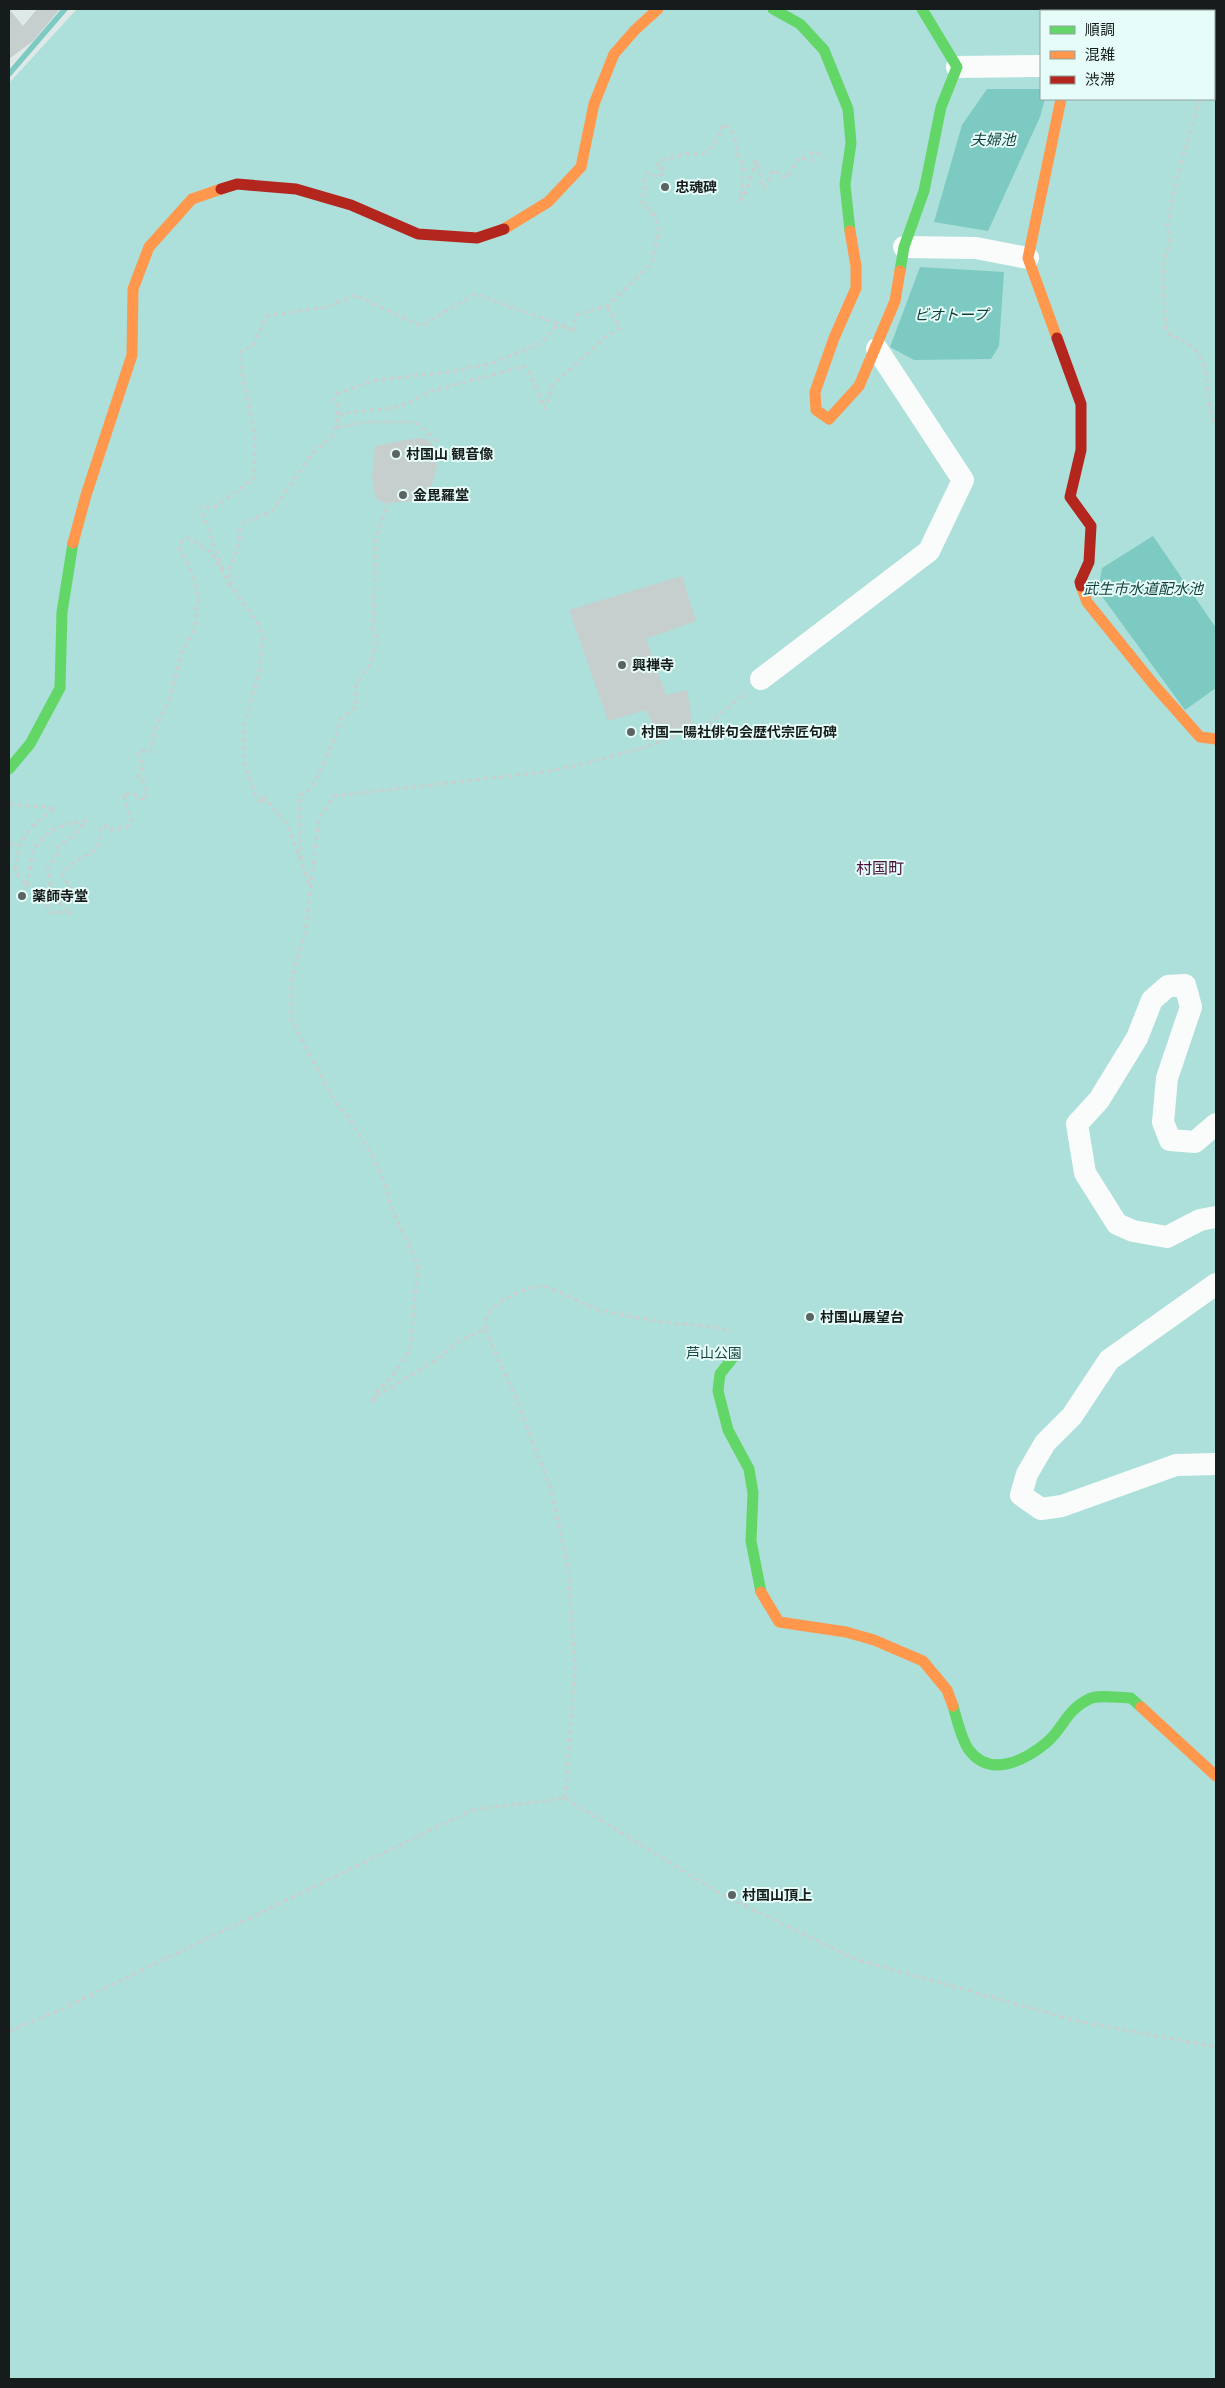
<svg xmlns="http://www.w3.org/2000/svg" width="1225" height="2388" viewBox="0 0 1225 2388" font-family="'Archivo Narrow','Noto Sans JP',sans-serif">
  <rect width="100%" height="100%" fill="#dee9e8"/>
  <path fill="#ade0da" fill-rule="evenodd" d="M77,9H1216V2379H9V83ZM1041,11H1214V99H1041Z"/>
  <g fill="#7ccac2">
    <path d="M987,89H1041V99H1045L1040,117L988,231L934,222L962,125Z"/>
    <path d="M920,267L1004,272L999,346L991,359L914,360L890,347Z"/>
    <path d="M1153,536L1216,628V688L1185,710L1098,591L1102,568Z"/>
  </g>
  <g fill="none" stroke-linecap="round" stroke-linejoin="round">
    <path stroke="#7ccac2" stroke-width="5.5" d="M9,74L65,9"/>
  </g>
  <g fill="#c6cfce">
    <path d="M9,9L23,26L37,9H60L33,41L9,59Z"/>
    <path d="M417,438L426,439L437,448V467L430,491L419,501L385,503L379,501L375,496L372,476L375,446Z"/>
    <path d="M682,576L696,621L646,639L666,695L687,690L693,725L659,736L646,710L608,721L569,610Z"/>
  </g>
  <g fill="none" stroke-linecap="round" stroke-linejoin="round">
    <g stroke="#cbcece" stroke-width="3" stroke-dasharray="4 4" stroke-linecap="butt">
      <path d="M1060,9L1061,11"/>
      <path d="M1172,9L1173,11"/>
      <path d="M1200,99L1176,180L1167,227L1170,241L1164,261L1163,282L1166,331C1173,338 1182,339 1189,344C1207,359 1206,380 1209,401C1210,410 1214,419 1216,427"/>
      <path d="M339,416L345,413L399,407L432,391L525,366L531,375L545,409L552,386L605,337L620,328L607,306"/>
      <path d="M337,427L368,422H416L434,438L436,441L432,443"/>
      <path d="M223,569L200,507H215L254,478L255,434L241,370L240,352L253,346L266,316L326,307L355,295L421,326L475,294L567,327"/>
      <path d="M230,585L232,580L229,569L240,542L239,532L243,523L272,511L312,454L331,437L337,425L338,406L332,400L338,393L377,380L448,372L490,364L541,343L555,327H567L574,332L575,315L607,306L652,263L659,229L653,213L641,201L646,185L644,180L647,173L659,177L662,175L663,169L657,167L661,160C669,159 676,156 684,154C689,153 694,155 699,154C710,152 722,135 722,125H726L734,134L738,156L744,166L740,200L744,197L756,161L761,177V185L764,188L773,170L787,178L799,157L811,161V153L815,152L825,158"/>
      <path d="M9,804L55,808L31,827L19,846L15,871L27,886L33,849L52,830L68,824L86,821L73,836L58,847L57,856L48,866C48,871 50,877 50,882C50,893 40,898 51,912L71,913L51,896L70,887L62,875C71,859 96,855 100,842C101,837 100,831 101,826L104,825L112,830L130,826L131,821L123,794H134L144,800L147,799L143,780L138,778L143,766L138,752L141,750L150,752L156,727L170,698L181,654L194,631L197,615L195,611L199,599L190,567L179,548L182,541L188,538L212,553L230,585L257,621L263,638L259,672L243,729L245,765L257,800L264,802L262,795L287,824L310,887"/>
      <path d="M9,843L19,846"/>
      <path d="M301,859L299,796L311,789L335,738L341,718L356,707L355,687L370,664L378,639L373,629L376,537L388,503"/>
      <path d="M24,896L27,886"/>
      <path d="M485,1329C486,1326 485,1321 487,1318C493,1301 524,1288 540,1286C550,1285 588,1307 600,1310C618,1314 638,1318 656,1321C681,1325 706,1324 731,1331"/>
      <path d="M565,1798L575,1668L568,1567L551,1489L517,1401L485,1329L458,1342L439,1358L378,1395L372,1403L376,1392L391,1378L410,1350L418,1265L392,1209L383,1179L374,1159L349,1118L335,1102L291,1020V980L305,933L319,818L334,796L544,772L579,765L645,747L710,723L746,692"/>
      <path d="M9,2031L60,2010L472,1810L565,1798L719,1893L855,1959L1077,2021L1216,2047"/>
    </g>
    <g stroke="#fafcfc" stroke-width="22">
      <path d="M957,67L1041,66"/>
      <path d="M904,247L976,248L1028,258"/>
      <path d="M761,679L929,551L963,480L877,349"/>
      <path d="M1216,1124L1195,1142L1170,1140L1163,1122L1167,1078L1191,1007L1185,985L1168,986L1152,1000L1137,1038L1099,1100L1077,1124L1085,1173L1117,1224L1133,1231L1167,1237L1200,1220L1216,1217"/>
      <path d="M1216,1284L1109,1360L1072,1416L1045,1443L1027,1474L1021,1495L1041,1509L1062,1506L1176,1465L1216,1464"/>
    </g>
    <g stroke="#63d668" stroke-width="11">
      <path d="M773,9L800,24L824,50L848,109L851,143L845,184L850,231"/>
      <path d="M900,271L904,247L924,191L941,107L957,67L922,9"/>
      <path d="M9,769L30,744L60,688L62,612L73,543"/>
      <path d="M735,1355L720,1374L718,1391L728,1430L749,1469L753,1493L751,1541L761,1592"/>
      <path d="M953,1706C957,1719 961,1739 969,1750C990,1778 1024,1761 1046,1743C1064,1728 1065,1711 1089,1699C1099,1694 1119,1698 1131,1698L1141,1707"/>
    </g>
    <g stroke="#ff974d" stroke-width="11">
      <path d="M504,229L548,202L581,167L594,104L614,54L635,30L658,9"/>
      <path d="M850,231L856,266V288L834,338L815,392L816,410L829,419L859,386L895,301L900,271"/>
      <path d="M1057,338L1028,258L1061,99"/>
      <path d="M73,543L86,495L132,355L133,289L149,247L192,199L221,189"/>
      <path d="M1081,586L1087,602L1154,685L1200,737L1216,739"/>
      <path d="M761,1592L779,1622L846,1632L874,1640L923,1661L947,1690L953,1706"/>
      <path d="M1141,1707L1216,1776"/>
    </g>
    <g stroke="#b3261e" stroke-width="11">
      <path d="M221,189L237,184L296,189L351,205L418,234L477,238L504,229"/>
      <path d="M1057,338L1081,404V450L1070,497L1091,526L1089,562L1080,582L1081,586"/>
    </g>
  </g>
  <g fill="#5b6463" stroke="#e6fcf8" stroke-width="2">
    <circle cx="665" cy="187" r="5"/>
    <circle cx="396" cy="454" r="5"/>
    <circle cx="403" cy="495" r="5"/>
    <circle cx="622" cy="665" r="5"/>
    <circle cx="631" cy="732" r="5"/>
    <circle cx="22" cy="896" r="5"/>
    <circle cx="810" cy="1317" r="5"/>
    <circle cx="732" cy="1895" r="5"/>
  </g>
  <g text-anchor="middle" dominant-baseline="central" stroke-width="4" stroke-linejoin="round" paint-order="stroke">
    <g font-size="14" font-weight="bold" fill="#151c1b" stroke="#e6fcf8" text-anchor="start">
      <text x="675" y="187">忠魂碑</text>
      <text x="406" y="454">村国山 観音像</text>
      <text x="413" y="495">金毘羅堂</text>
      <text x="632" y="665">興禅寺</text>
      <text x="641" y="732">村国一陽社俳句会歴代宗匠句碑</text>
      <text x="32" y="896">薬師寺堂</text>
      <text x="820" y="1317">村国山展望台</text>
      <text x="742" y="1895">村国山頂上</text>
    </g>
    <g font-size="14" fill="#184742" stroke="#e6fcf8">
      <text x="714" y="1353">芦山公園</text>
    </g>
    <g font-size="15" font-style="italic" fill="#0e3f3b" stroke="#e6fcf8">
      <text x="993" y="139">夫婦池</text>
      <text x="951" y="314">ビオトープ</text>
      <text x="1143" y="588">武生市水道配水池</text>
    </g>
    <g font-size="16" fill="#49133f" stroke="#e6fcf8">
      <text x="880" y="868">村国町</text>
    </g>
  </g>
  <rect width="1225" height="2388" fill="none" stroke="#151c1b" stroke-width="20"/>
  <rect x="1040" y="10" width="175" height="90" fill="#e6fcf8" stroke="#92a2a0"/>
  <rect x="1050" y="26" width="25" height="8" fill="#63d668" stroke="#92a2a0"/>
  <text x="1085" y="35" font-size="15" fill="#151c1b">順調</text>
  <rect x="1050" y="51" width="25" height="8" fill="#ff974d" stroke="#92a2a0"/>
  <text x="1085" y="60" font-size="15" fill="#151c1b">混雑</text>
  <rect x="1050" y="76" width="25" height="8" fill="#b3261e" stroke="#92a2a0"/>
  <text x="1085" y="85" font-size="15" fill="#151c1b">渋滞</text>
</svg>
